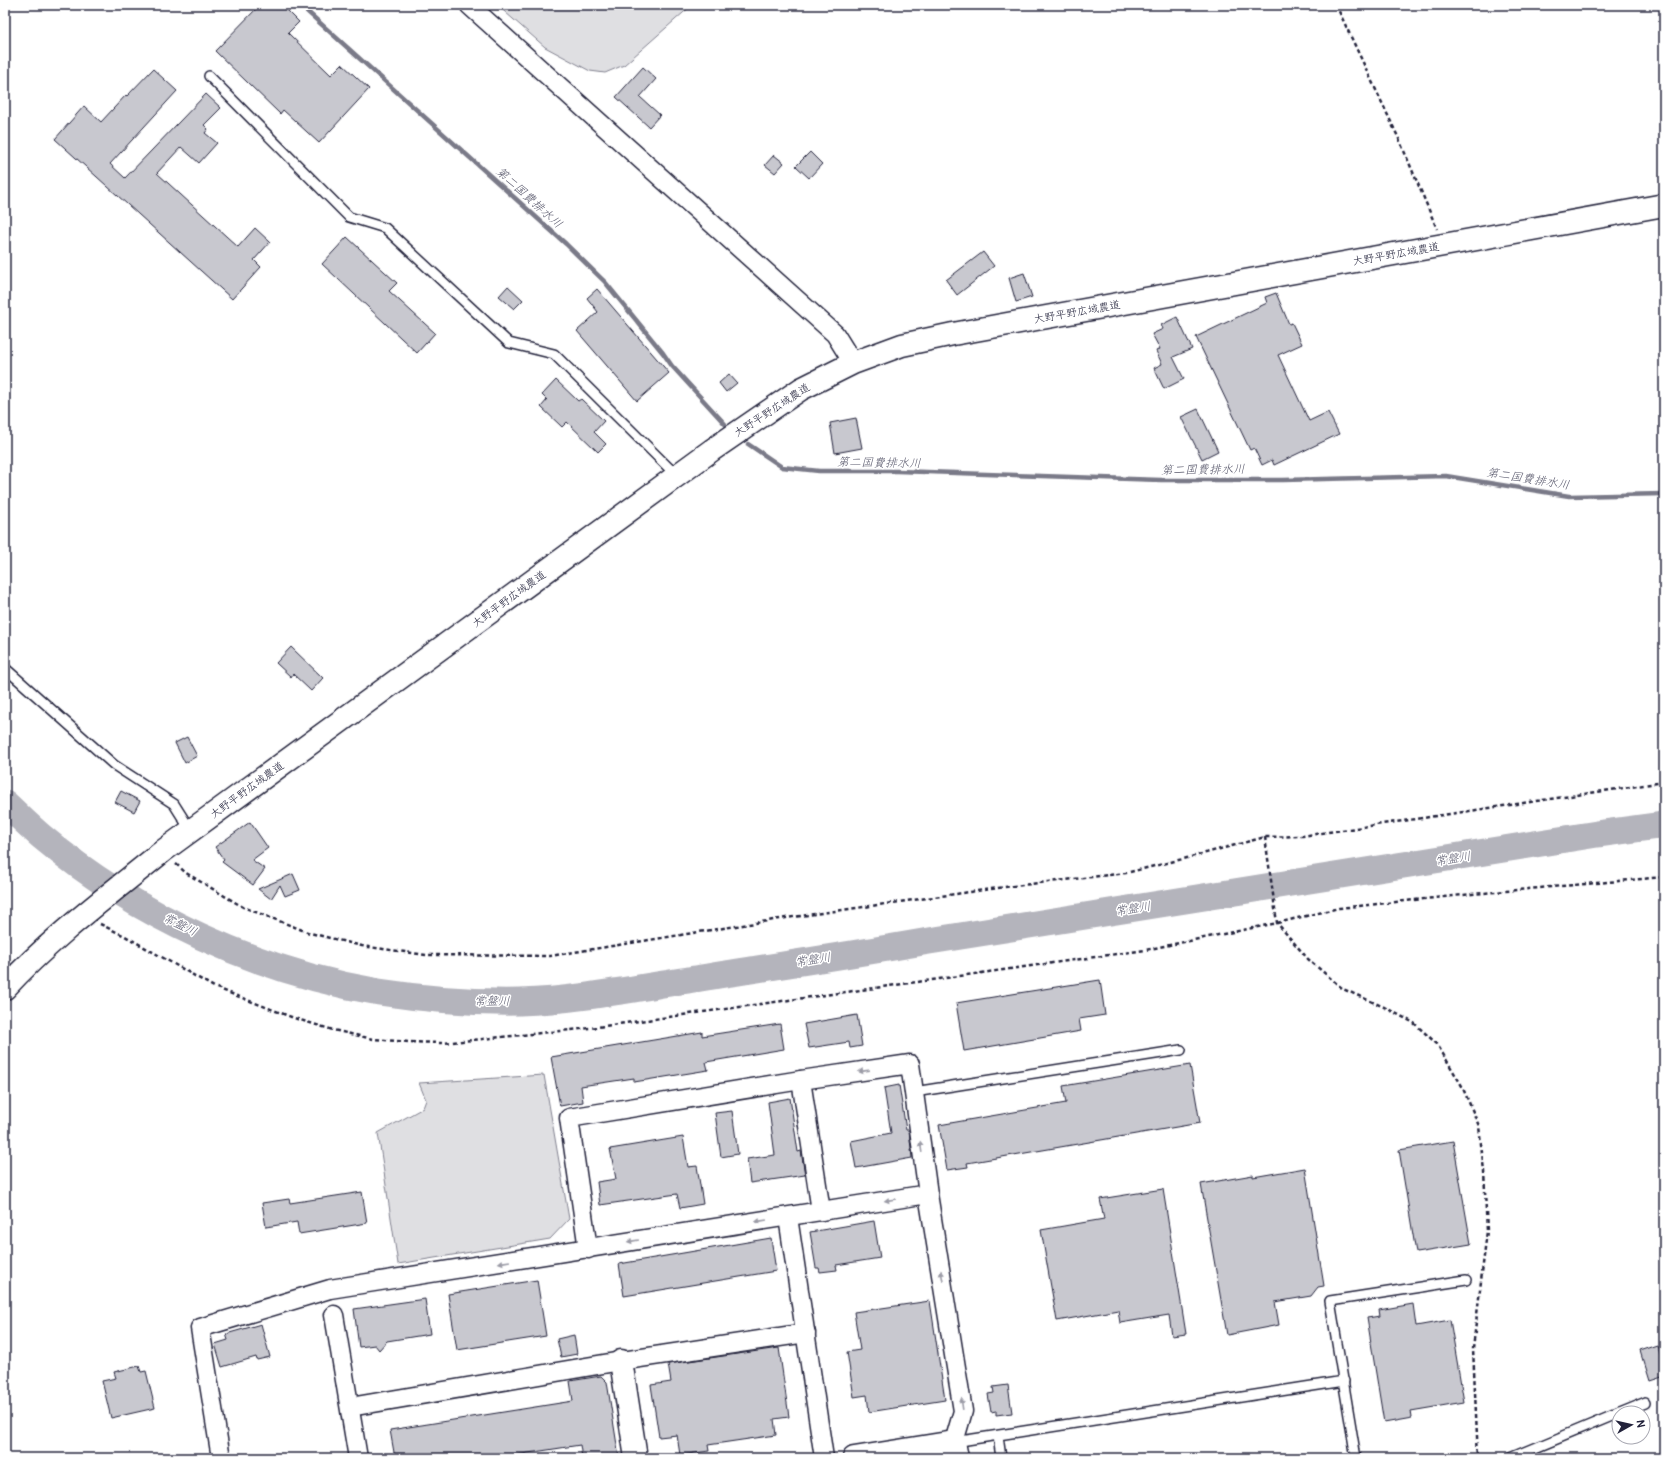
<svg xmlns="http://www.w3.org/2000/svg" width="1669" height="1463" viewBox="0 0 1669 1463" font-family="Pangolin,'Klee One',sans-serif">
  <rect width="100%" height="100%" fill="#fff"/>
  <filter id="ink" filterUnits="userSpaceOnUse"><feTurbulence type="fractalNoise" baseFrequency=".025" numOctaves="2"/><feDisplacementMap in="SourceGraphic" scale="8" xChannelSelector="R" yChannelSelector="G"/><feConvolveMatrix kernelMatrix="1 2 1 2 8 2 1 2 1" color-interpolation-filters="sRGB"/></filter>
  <g filter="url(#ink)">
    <g fill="#dfdfe2" stroke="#80808e">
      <path d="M497,5H692L624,65L605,73L590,71L545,47Z"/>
      <path d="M544,1075L569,1219L550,1239L398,1264L378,1133L423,1108L426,1100L419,1083Z"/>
    </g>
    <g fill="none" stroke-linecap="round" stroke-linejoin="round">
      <g stroke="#7a7a88" stroke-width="4.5">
        <path d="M300,5L566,244L605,282L663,353L672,366L725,424"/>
        <path d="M748,444L782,467L819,471H897L1161,480H1283L1446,476L1569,496L1664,494"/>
      </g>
      <path stroke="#b4b4bc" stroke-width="27" d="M5,803C17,814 29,826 42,837C135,915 259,972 379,992C425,999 472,1003 520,1002C580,1000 641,987 701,978C775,966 849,955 923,942C1147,905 1372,870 1597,834L1664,825"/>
    </g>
    <g fill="#c8c8cf" stroke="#22223b">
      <path d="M260,5H282L299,22L288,33L331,75L342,64L369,89L319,143L283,110L280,114L215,51Z"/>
      <path d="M643,67L656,79L640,97L660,115L649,127L616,97Z"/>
      <path d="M153,69L177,91L110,164L125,178L206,94L221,108L204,125L208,129L205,133L217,143L199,163L181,147L157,173L238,247L255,228L270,242L254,260L261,267L232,299L55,139L84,106L101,122L126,95L127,96Z"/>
      <path d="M810,152L822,164L809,178L796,166Z"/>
      <path d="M774,155L784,163L775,173L765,165Z"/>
      <path d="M347,237L397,283L389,291L435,333L417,353L322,264Z"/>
      <path d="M983,252L994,266L957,295L946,280Z"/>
      <path d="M1024,273L1032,297L1016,302L1009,278Z"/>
      <path d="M508,286L523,300L514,309L499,296Z"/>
      <path d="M597,289L669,373L637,401L577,331L598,312L587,298Z"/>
      <path d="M1276,293L1289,324L1292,323L1302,344L1278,355L1309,421L1328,412L1339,434L1274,465L1272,460L1262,465L1254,448L1250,450L1196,337L1267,303L1265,297Z"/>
      <path d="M1177,317L1192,349L1173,357L1184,379L1164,389L1154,368L1162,364L1156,351L1160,349L1152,334L1163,329L1161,325Z"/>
      <path d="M729,374L737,383L726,392L719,383Z"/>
      <path d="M556,380L578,401L581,399L604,421L594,432L606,444L598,452L567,422L562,427L541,407L547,400L542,395Z"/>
      <path d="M1198,409L1218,451L1202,459L1181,417Z"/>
      <path d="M856,418L862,448L835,453L830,423Z"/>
      <path d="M291,647L323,678L311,691L293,674L291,677L276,663Z"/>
      <path d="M187,737L197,756L185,763L175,743Z"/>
      <path d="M121,791L140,801L134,812L115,802Z"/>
      <path d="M250,822L268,848L252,860L265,869L253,885L222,862L224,860L215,847Z"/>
      <path d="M293,874L300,890L285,896L280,885L271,899L258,889Z"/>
      <path d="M1100,980L1105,1015L1079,1019L1081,1031L964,1051L956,1003Z"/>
      <path d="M857,1015L862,1046L850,1048L849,1042L809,1048L804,1024Z"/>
      <path d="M780,1024L784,1049L706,1062L708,1070L634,1082V1078L581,1086L583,1102L560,1106L551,1057L702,1032V1036Z"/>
      <path d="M1190,1065L1200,1123L967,1163L968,1167L947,1170L939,1125L1066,1103L1063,1086Z"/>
      <path d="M899,1085L906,1130H909L912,1158L856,1168L851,1141L891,1133L884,1088Z"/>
      <path d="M790,1098L798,1152L801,1151L805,1175L750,1183L747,1159L775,1155L768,1102Z"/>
      <path d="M732,1111L738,1154L721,1157L715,1113Z"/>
      <path d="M683,1137L688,1167L697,1166L703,1204L680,1208L677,1194L600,1205L597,1182L616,1179L610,1149Z"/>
      <path d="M1453,1141L1471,1244L1416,1253L1399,1150Z"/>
      <path d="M1305,1168L1324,1286L1318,1287L1311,1296L1275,1302L1279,1325L1227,1335L1201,1184L1253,1175V1177Z"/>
      <path d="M1163,1189L1186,1334L1172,1336L1169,1315L1120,1323L1118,1310L1057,1321L1041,1230L1104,1219L1100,1199Z"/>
      <path d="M362,1192L367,1223L299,1234L297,1222L266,1227L262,1203L289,1199L290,1203Z"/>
      <path d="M874,1221L880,1258L836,1265L837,1270L820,1272L819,1268H816L810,1232Z"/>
      <path d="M771,1238L776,1271L624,1296L619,1264Z"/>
      <path d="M537,1280L546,1336L457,1350L448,1294Z"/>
      <path d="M425,1299L430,1334L387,1341L379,1350L375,1345L359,1347L354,1309Z"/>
      <path d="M930,1301L945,1400L869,1412L867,1395L854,1397L847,1352L860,1350L854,1312Z"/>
      <path d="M1413,1304L1416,1326L1450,1320L1464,1402L1411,1411L1412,1418L1384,1423L1367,1318L1380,1316L1379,1310Z"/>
      <path d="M261,1324L270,1357L257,1360L256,1357L222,1367L215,1344L228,1340L226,1334Z"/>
      <path d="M574,1335L577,1354L561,1357L557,1339Z"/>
      <path d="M1658,1345L1664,1364V1375L1649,1380L1640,1351Z"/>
      <path d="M779,1348L789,1417L774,1419L776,1435L708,1445L709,1451L680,1455L677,1435L659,1437L651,1385L671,1382L668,1364Z"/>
      <path d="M139,1366L141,1372L146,1371L155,1408L111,1418L102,1381L116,1378L114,1372Z"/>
      <path d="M601,1376L607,1382L619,1458H582L580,1445L502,1457L503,1458H395L390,1430L573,1401L570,1381Z"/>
      <path d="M1008,1385L1012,1413L996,1415V1411L991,1412L988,1394L994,1393L993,1387Z"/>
    </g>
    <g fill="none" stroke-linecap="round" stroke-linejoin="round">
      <defs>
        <g id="lane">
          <path d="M209,76L349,217L385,228L509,343L554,354L677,476"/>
          <path d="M5,668L114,765L174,804L191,831"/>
          <path d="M914,1092L1181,1050"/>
          <path d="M1619,1413L1646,1402"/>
          <path d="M998,1436L1001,1458"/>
          <path d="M954,1442L1344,1381"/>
          <path d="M1356,1458L1330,1301L1466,1280"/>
          <path d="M1511,1458L1619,1413"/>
        </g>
        <g id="street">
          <path d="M469,5L835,334L853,363"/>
          <path d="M801,1080L821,1211"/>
          <path d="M788,1217L824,1458"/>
          <path d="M588,1249L569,1118L801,1080L910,1064L928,1194L963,1411L954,1442"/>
          <path d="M334,1315L358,1458"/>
          <path d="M350,1407L621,1361L806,1333"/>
          <path d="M221,1458L200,1328L330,1289L928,1194"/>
        </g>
        <g id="secondary">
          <path d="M5,988C52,937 109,895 163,851L712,450L801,389L853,363L902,345L953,334L1664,205"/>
          <path d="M621,1361L636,1458"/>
          <path d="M854,1458L954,1442L957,1458"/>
        </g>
      </defs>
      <use href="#lane" stroke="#22223b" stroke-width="12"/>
      <use href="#street" stroke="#22223b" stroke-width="21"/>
      <use href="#secondary" stroke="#22223b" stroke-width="25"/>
      <g stroke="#22223b" stroke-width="2.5" stroke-dasharray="4 3" stroke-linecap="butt">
        <path d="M1336,5L1399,139L1437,229"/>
        <path d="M1265,837L1277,923L1308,959L1343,989L1384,1007L1414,1023L1437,1044L1462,1086L1479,1126L1484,1171L1487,1231L1473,1348L1478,1458"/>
        <path d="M176,864L186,873L243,907L310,933L362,946L426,955L550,956L786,918L1005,887L1126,873L1187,858L1265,837L1302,836L1664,782"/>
        <path d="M100,924L125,936L214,987L294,1018L333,1030L373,1039L409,1042L443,1043L590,1028L1145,950L1277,923L1339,908L1472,894L1664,877"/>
      </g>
      <use href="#lane" stroke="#fff" stroke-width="9"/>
      <use href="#street" stroke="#fff" stroke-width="18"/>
      <use href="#secondary" stroke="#fff" stroke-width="22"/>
    </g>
    <defs><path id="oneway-solid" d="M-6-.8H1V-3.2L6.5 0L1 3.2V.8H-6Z"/></defs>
    <g fill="#9c9ca7">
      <use href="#oneway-solid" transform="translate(864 1071) rotate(172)"/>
      <use href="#oneway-solid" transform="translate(921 1147) rotate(-98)"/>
      <use href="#oneway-solid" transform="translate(890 1200) rotate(171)"/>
      <use href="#oneway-solid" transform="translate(761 1221) rotate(171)"/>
      <use href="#oneway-solid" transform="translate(633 1241) rotate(171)"/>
      <use href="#oneway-solid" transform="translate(504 1262) rotate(171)"/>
      <use href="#oneway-solid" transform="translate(942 1276) rotate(-100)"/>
      <use href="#oneway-solid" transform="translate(962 1404) rotate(-98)"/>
    </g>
  </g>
  <g text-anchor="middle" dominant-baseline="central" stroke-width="3" stroke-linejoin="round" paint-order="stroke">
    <g font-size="11" fill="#22223b" stroke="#fff">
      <text transform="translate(1396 254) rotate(-10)">大野平野広域農道</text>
      <text transform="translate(1077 312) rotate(-10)">大野平野広域農道</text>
      <text transform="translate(772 410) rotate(-33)">大野平野広域農道</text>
      <text transform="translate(509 599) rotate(-36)">大野平野広域農道</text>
      <text transform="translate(247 790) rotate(-36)">大野平野広域農道</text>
    </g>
    <g font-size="12" font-style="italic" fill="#5c5c6f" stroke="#fff">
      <text transform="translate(529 198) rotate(42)">第二国費排水川</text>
      <text transform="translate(879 463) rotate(1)">第二国費排水川</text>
      <text transform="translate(1203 470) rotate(-1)">第二国費排水川</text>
      <text transform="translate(1528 479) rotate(9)">第二国費排水川</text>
      <text transform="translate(1453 859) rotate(-9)">常盤川</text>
      <text transform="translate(1133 909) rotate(-9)">常盤川</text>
      <text transform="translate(180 925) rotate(26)">常盤川</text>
      <text transform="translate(813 960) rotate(-9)">常盤川</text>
      <text x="492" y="1001">常盤川</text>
    </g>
  </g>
  <rect width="1669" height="1463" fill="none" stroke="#fff" stroke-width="20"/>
  <rect x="10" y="10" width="1649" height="1443" fill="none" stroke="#22223b" stroke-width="1.5" filter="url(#ink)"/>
  <g transform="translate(1631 1425) rotate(82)"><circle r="19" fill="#ffffff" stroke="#a7a7b1"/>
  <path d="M0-3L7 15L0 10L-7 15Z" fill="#22223b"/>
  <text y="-6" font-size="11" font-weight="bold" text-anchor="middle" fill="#22223b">N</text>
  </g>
</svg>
